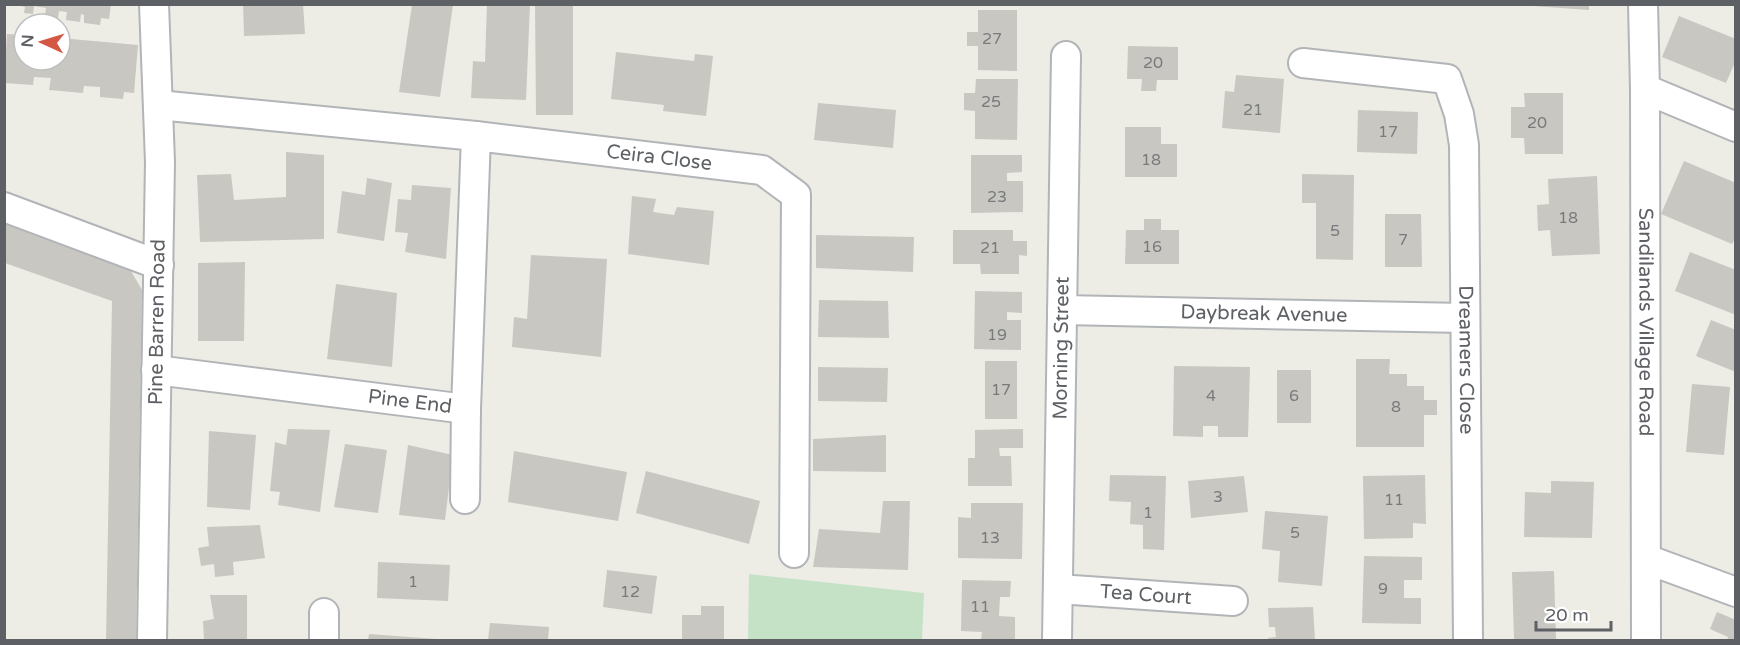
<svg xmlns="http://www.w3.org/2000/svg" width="1740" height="645" viewBox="0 0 1740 645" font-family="'Varela Round',sans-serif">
  <rect width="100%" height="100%" fill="#edece5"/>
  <path fill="#c5e2c6" d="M749,574L924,593L922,640H748Z"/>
  <g fill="#c9c7c2">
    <path d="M14,4H111L109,19L101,18L100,25L84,23V15L81,14L80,22L66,20L67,12L59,11L58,18L45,16L46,8L34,6L33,14L24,13L25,7Z"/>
    <path d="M243,4H303L305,34L244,36Z"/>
    <path d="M487,4H530L526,100L471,98L473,61L485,62Z"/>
    <path d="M535,4H573V115H536Z"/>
    <path d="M1533,4H1589V10L1533,6Z"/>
    <path d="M412,5H453L440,97L399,92Z"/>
    <path d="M978,10H1017V71L978,70V46H967V32H978Z"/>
    <path d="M1679,16L1736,39V60L1726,83L1662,57Z"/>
    <path d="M7,34L24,35V60H60V38L138,45L134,93L124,92L123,99L100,97V87L84,86L83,93L49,90L51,78L34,77L33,85L4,83Z"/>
    <path d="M1128,46L1178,47V80H1157L1156,91H1141L1142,79H1127Z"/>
    <path d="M616,52L694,61L695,54L713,56L706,116L663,111L664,105L611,99Z"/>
    <path d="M1236,75L1284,79L1280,133L1222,128L1225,91L1234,92Z"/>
    <path d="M976,79H1018L1017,140L975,139V111L964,110V93H975Z"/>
    <path d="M1524,93H1563V154H1525L1524,138H1511V107H1525Z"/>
    <path d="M818,103L896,110L893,148L814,140Z"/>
    <path d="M1358,110L1418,112L1417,154L1357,152Z"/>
    <path d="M1125,127H1161V144H1177V177H1125Z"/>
    <path d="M286,152L324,155V239L200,242L197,175L231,174L234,200L286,197Z"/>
    <path d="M971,155H1022V172L1007,173V181H1023V212L971,213Z"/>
    <path d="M1684,161L1736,183V237L1732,244L1661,214Z"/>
    <path d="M1302,174L1354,175L1353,260L1316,259V203H1302Z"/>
    <path d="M1597,176L1600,254L1552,256L1550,230L1538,231L1537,205L1549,204L1548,179Z"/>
    <path d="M367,178L392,183L384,241L337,233L342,191L365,195Z"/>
    <path d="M412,185L451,188L446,259L405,252L408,233L395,232L398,199L411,200Z"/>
    <path d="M632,196L656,199L653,212L674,215L677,207L714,211L709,265L628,254Z"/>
    <path d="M1385,214H1421L1422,267H1385Z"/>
    <path d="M1144,219H1161V230H1179V264H1125L1126,230H1144Z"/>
    <path d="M5,223L128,266L142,290L136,640H106L112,301L5,263Z"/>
    <path d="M953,230H1013V241H1027V256L1019,255V274H981L980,264H953Z"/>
    <path d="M816,235L914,237L913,272L816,268Z"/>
    <path d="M1690,252L1736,270V315L1675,291Z"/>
    <path d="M531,255L607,259L601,357L512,347L514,317L527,319Z"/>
    <path d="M245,262L244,341H198V263Z"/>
    <path d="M336,284L397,293L392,367L327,359Z"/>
    <path d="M975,291L1022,292V313L1007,312V320H1021V350L974,349Z"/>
    <path d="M819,300L888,301L889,338L818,337Z"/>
    <path d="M1711,320L1736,330V372L1696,356Z"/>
    <path d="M1356,359H1390L1389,374H1407V386H1424V400H1437V415H1424V447H1356Z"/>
    <rect x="985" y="361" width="32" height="58"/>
    <path d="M1174,366L1250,367L1248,437H1218V426H1203V437L1173,436Z"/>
    <path d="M818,367L888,368L887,402L818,401Z"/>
    <rect x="1277" y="370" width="34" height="53"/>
    <path d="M1692,384L1730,387L1724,455L1686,452Z"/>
    <path d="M288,429L330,430L320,512L278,505L280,492L270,491L275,442L286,445Z"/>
    <path d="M1023,429V448H999L1000,456H1011L1012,486H968V458H975V430Z"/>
    <path d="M209,431L256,435L250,510L207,507Z"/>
    <path d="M886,435V472L813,471V439Z"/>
    <path d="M345,444L387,450L378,513L334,507Z"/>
    <path d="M408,445L453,455L445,520L399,515Z"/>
    <path d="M514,451L627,472L618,521L508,502Z"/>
    <path d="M646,471L760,501L749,544L636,513Z"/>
    <path d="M1110,475L1166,476L1164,550L1143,549V525L1130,524L1131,502L1109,501Z"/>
    <path d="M1425,475L1426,524L1413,523V538L1364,539L1363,476Z"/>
    <path d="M1244,476L1248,512L1191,518L1188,481Z"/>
    <path d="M1551,481L1594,482L1592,538L1524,537L1525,492L1551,493Z"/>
    <path d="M883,501H910L908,570L813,567L819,529L880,533Z"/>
    <path d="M971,503H1023L1022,559L958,558V517L971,518Z"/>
    <path d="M1265,511L1328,516L1322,586L1278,582L1280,551L1262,549Z"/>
    <path d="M260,525L265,558L233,562L234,575L215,577L214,564L201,566L198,548L209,546L207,527Z"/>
    <path d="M1364,556L1422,557V580H1404V598H1421V624L1362,623Z"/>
    <path d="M378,562L450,565L448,601L377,598Z"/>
    <path d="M607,570L657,576L652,614L603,607Z"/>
    <path d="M1554,571L1556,640H1514L1512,572Z"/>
    <path d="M962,580L1011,581L1010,597H1000L999,616L1015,617V640L981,639L982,632L961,631Z"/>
    <path d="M210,595H247V640H204L203,621L214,619Z"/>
    <path d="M701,606H724V640H682V615H701Z"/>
    <path d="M1313,607L1315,640H1268V638L1276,637L1275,627H1269L1268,608Z"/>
    <path d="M1717,612L1736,620V640H1727L1728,637L1710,629Z"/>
    <path d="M490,623L549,627L548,640H488Z"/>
    <path d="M369,634L436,639V640H368Z"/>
  </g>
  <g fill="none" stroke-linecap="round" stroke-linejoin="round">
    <defs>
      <g id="minor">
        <path id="s1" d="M1643,4L1645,89L1646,640"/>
        <path id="s2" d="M1303,63L1447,79L1459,114L1464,145L1468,640"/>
        <path d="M1645,89L1736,127"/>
        <path id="s3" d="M158,105L476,136L762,170L796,195L794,553"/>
        <path d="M4,207L159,265"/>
        <path id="s4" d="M1062,310L1465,318"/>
        <path id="s5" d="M156,370L466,409"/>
        <path d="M465,499L466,409L476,136"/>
        <path d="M1646,559L1736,592"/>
        <path id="s6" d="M1058,589L1233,601"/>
        <path id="s7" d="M152,640L160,162L154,4"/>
        <path d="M324,640V613"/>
        <path id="s8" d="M1057,640L1066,56"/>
      </g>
    </defs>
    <use href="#minor" stroke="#b2b5b8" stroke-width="32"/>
    <use href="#minor" stroke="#fff" stroke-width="28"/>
  </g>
  <g text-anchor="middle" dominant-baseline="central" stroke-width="5" stroke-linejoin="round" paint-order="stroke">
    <g font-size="16" fill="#787a7c">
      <text x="992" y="39">27</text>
      <text x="1153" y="63">20</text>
      <text x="991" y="102">25</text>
      <text x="1253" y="110">21</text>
      <text x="1537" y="123">20</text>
      <text x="1388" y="132">17</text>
      <text x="1151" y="160">18</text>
      <text x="997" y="197">23</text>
      <text x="1568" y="218">18</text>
      <text x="1335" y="231">5</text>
      <text x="1403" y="240">7</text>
      <text x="1152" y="247">16</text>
      <text x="990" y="248">21</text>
      <text x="997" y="335">19</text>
      <text x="1001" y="390">17</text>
      <text x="1211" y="396">4</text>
      <text x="1294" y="396">6</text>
      <text x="1396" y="407">8</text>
      <text x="1218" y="497">3</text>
      <text x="1394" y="500">11</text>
      <text x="1148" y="513">1</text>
      <text x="1295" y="533">5</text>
      <text x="990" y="538">13</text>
      <text x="413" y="582">1</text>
      <text x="1383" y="589">9</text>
      <text x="630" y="592">12</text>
      <text x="980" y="607">11</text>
    </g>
    <g font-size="20" fill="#5d6064" stroke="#fff">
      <text stroke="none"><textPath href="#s3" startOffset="504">Ceira Close</textPath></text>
      <text stroke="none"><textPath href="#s4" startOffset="202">Daybreak Avenue</textPath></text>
      <text stroke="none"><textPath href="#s7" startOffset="318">Pine Barren Road</textPath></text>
      <text stroke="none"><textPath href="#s1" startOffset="318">Sandilands Village Road</textPath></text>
      <text stroke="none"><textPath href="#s8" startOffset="292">Morning Street</textPath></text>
      <text stroke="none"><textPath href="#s2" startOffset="428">Dreamers Close</textPath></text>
      <text stroke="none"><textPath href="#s5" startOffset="256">Pine End</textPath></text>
      <text stroke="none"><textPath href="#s6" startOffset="88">Tea Court</textPath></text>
    </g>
  </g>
  <rect width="1740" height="645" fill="none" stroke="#5d6064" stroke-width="12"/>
  <g transform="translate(42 42) rotate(274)"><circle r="28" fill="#ffffff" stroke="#bebfc1" stroke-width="1.5"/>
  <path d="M0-4.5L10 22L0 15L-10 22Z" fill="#d45744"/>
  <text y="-9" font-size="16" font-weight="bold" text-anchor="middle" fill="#5d6064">N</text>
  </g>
  <path d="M1536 621v9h75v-9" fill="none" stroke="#5d6064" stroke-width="3"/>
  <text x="1545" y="621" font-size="18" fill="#5d6064" stroke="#ffffff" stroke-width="4.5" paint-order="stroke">20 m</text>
</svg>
